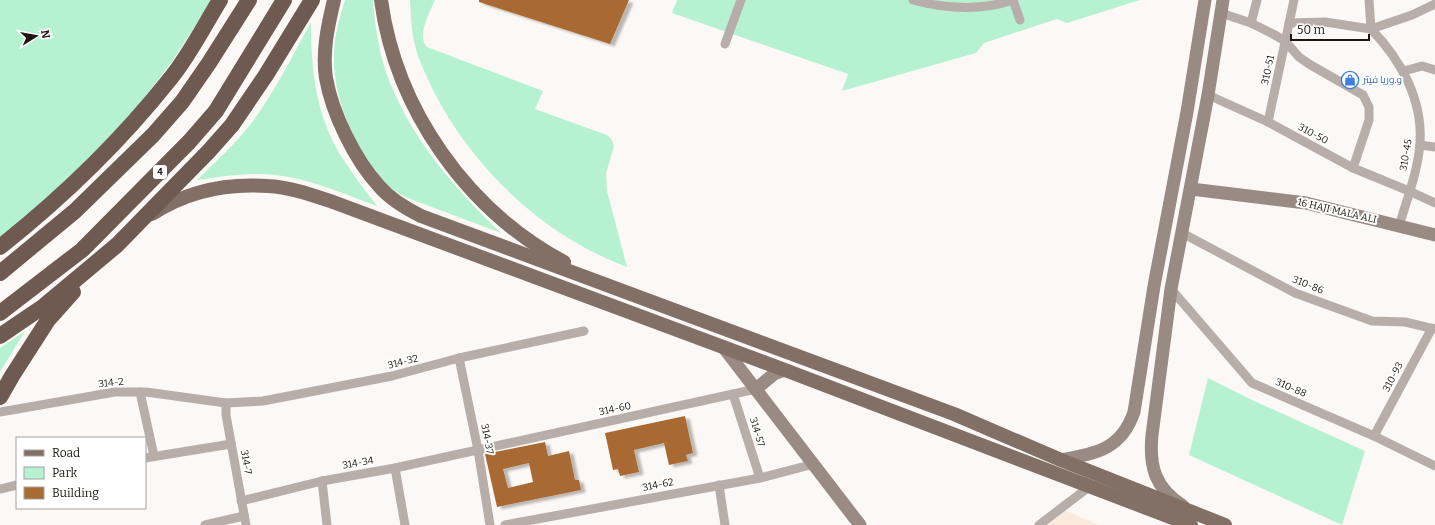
<svg xmlns="http://www.w3.org/2000/svg" width="1435" height="525" viewBox="0 0 1435 525" font-family="Bitter,Cairo,serif">
  <defs>
    <filter id="shadow"><feDropShadow dx="4.5" dy="2.5" stdDeviation="1" flood-color="#0004"/></filter>
  </defs>
  <rect width="100%" height="100%" fill="#fcf8f5"/>
  <path fill="#fbebde" d="M1060,508L1099,525H1040Z"/>
  <g fill="#b6f2d2">
    <path d="M0,0H212L173,60L133,113L89,163L0,239Z"/>
    <path d="M345,0H373C375,24 378,49 386,72C408,135 453,187 501,233L405,197C401,194 395,192 392,189C358,158 332,100 334,54C334,36 340,17 345,0Z"/>
    <path d="M410,0H435C430,12 416,36 427,47L543,91L535,109L607,135L612,140L614,146L606,173L607,191L627,267C617,263 607,259 597,254C529,221 468,159 434,92C427,77 419,62 415,45C411,31 411,15 410,0Z"/>
    <path d="M677,0H1140L1067,23L1057,19L984,43L976,53L842,91L848,74L672,13Z"/>
    <path d="M311,22C311,72 316,119 345,162C355,177 366,192 377,206C347,195 315,181 283,176C255,171 225,176 197,180C215,162 234,145 250,125C274,93 292,57 311,22Z"/>
    <path d="M25,331L0,372V348Z"/>
    <path d="M1208,378L1252,400L1365,451L1342,525L1189,455Z"/>
  </g>
  <g fill="#a86b33" fill-rule="evenodd" filter="url(#shadow)">
    <path d="M479,0H629L610,44L479,2Z"/>
    <path d="M685,416L693,453L686,455L688,461L669,465L664,443L634,450L639,472L620,476L618,469L613,470L605,433Z"/>
    <path d="M545,442L548,456L569,451L575,480H579L581,490L497,507L485,454ZM529,463L533,482L508,488L503,469Z"/>
  </g>
  <g fill="none" stroke-linecap="round" stroke-linejoin="round">
    <g stroke="#b8aea9" stroke-width="9">
      <path d="M913,0C946,9 981,11 1013,0"/>
      <path d="M1013,0L1020,20"/>
      <path d="M1369,0L1371,29"/>
      <path d="M1221,13L1251,23L1273,34L1285,41L1299,57L1309,64L1363,95L1369,107V120L1353,168"/>
      <path d="M1251,23L1257,0"/>
      <path d="M1289,23L1325,22L1371,29L1412,15L1435,4"/>
      <path d="M1371,29C1400,59 1423,99 1420,143C1418,171 1407,199 1399,226"/>
      <path d="M725,44L741,0"/>
      <path d="M1404,71L1422,66L1435,70"/>
      <path d="M1208,95L1268,122L1353,168L1409,191L1435,203"/>
      <path d="M1268,122L1294,0"/>
      <path d="M1420,145L1435,147"/>
      <path d="M1182,233L1295,293L1372,321L1405,322L1435,329"/>
      <path d="M1171,289L1252,383L1374,436L1435,466"/>
      <path d="M459,358L478,450L490,525"/>
      <path d="M140,392L154,456"/>
      <path d="M733,394L760,478"/>
      <path d="M226,403V415L246,525"/>
      <path d="M0,412L115,392H146L226,403L263,401L392,376L459,358L584,331"/>
      <path d="M1374,436L1432,328"/>
      <path d="M145,458L231,444"/>
      <path d="M395,468L405,525"/>
      <path d="M322,481L327,525"/>
      <path d="M719,485L725,525"/>
      <path d="M0,489L17,485"/>
      <path d="M241,501L322,481L395,468L756,389"/>
      <path d="M205,525L244,516"/>
      <path d="M505,525L760,478L814,464"/>
      <path d="M1039,525L1089,487"/>
    </g>
    <g stroke="#998a83" stroke-width="13">
      <path d="M1191,189L1306,203L1435,235"/>
      <path d="M724,348L860,525"/>
      <path d="M756,389L774,374L785,370"/>
      <path d="M1061,460C1096,453 1121,450 1134,412L1154,286L1187,112L1205,0"/>
      <path d="M1183,506C1155,488 1149,467 1152,435L1171,289L1208,95L1223,0"/>
    </g>
    <g stroke="#827067" stroke-width="14">
      <path d="M334,0C328,25 322,52 326,78C332,113 355,160 379,186C390,199 405,208 421,216L954,414L1061,460L1225,525"/>
      <path d="M381,0C396,110 467,210 564,262"/>
      <path d="M152,214C187,191 227,183 268,186C290,187 312,195 333,202L785,370L1191,525"/>
    </g>
    <g stroke="#6e5a50" stroke-width="16">
      <path d="M0,247C63,197 120,142 170,79C189,56 204,26 220,0"/>
      <path d="M0,273L75,211L153,135L182,102L209,63L249,0"/>
      <path d="M0,313L82,250L189,142L216,111L284,0"/>
      <path d="M0,336L44,306L117,245L209,151L232,125L266,75L312,0"/>
      <path d="M0,397L12,376L48,320L73,292"/>
    </g>
  </g>
  <defs>
    <symbol id="shop-ring" viewBox="-11 -11 22 22"><circle r="9.5" fill="#fff" stroke="#3f7fe0" stroke-width="1.5"/><path d="M-5-2.5h2.3a2.7 3.5 0 0 1 5.4 0H5L5.5 6h-11ZM-1.5-2.5h3a1.5 2.3 0 0 0-3 0Z" fill="#3f7fe0"/></symbol>
  </defs>
  <g fill-rule="evenodd">
    <use href="#shop-ring" x="1340" y="70" width="20" height="20"/>
  </g>
  <g text-anchor="middle" dominant-baseline="central" stroke-width="4" stroke-linejoin="round" paint-order="stroke">
    <rect fill="#fff" stroke="#5f5b57" stroke-width="1" x="153" y="165" width="14" height="14" rx="3"/>
    <g font-size="9" font-weight="bold" fill="#1b150f">
      <text x="160" y="172">4</text>
    </g>
    <g font-size="10" fill="#1b150f" stroke="#fff">
      <text transform="translate(1268 70) rotate(-78)">310-51</text>
      <text transform="translate(1313 134) rotate(28)">310-50</text>
      <text transform="translate(1406 155) rotate(-80)">310-45</text>
      <text transform="translate(1337 211) rotate(13)">16 HAJI MALA ALI</text>
      <text transform="translate(1308 285) rotate(22)">310-86</text>
      <text transform="translate(403 362) rotate(-14)">314-32</text>
      <text transform="translate(1393 377) rotate(-62)">310-93</text>
      <text transform="translate(111 383) rotate(-6)">314-2</text>
      <text transform="translate(1291 388) rotate(23)">310-88</text>
      <text transform="translate(615 409) rotate(-12)">314-60</text>
      <text transform="translate(757 432) rotate(73)">314-57</text>
      <text transform="translate(487 439) rotate(79)">314-37</text>
      <text transform="translate(246 462) rotate(80)">314-7</text>
      <text transform="translate(358 463) rotate(-10)">314-34</text>
      <text transform="translate(658 485) rotate(-11)">314-62</text>
    </g>
    <g font-size="10" fill="#366cbe" stroke="#fff" text-anchor="start">
      <text x="1363" y="80">و.وريا فيتر</text>
    </g>
  </g>
  <rect x="16" y="437" width="130" height="72" fill="#ffffff" stroke="#a4a19f"/>
  <rect x="24" y="450" width="20" height="6" fill="#827067" stroke="#a4a19f"/>
  <text x="52" y="457" font-size="12" fill="#1b150f">Road</text>
  <rect x="24" y="467" width="20" height="12" fill="#b6f2d2" stroke="#a4a19f"/>
  <text x="52" y="477" font-size="12" fill="#1b150f">Park</text>
  <rect x="24" y="487" width="20" height="12" fill="#a86b33" stroke="#a4a19f"/>
  <text x="52" y="497" font-size="12" fill="#1b150f">Building</text>
  <g transform="translate(36 36) rotate(79)" stroke="#ffffff" stroke-width="3" paint-order="stroke">
  <path d="M0-3L7 15L0 10L-7 15Z" fill="#1b150f"/>
  <text y="-6" font-size="11" font-weight="bold" text-anchor="middle" fill="#1b150f">N</text>
  </g>
  <path d="M1291 34v6h78v-6" fill="none" stroke="#1b150f" stroke-width="2"/>
  <text x="1297" y="34" font-size="12" fill="#1b150f" stroke="#ffffff" stroke-width="3" paint-order="stroke">50 m</text>
</svg>
